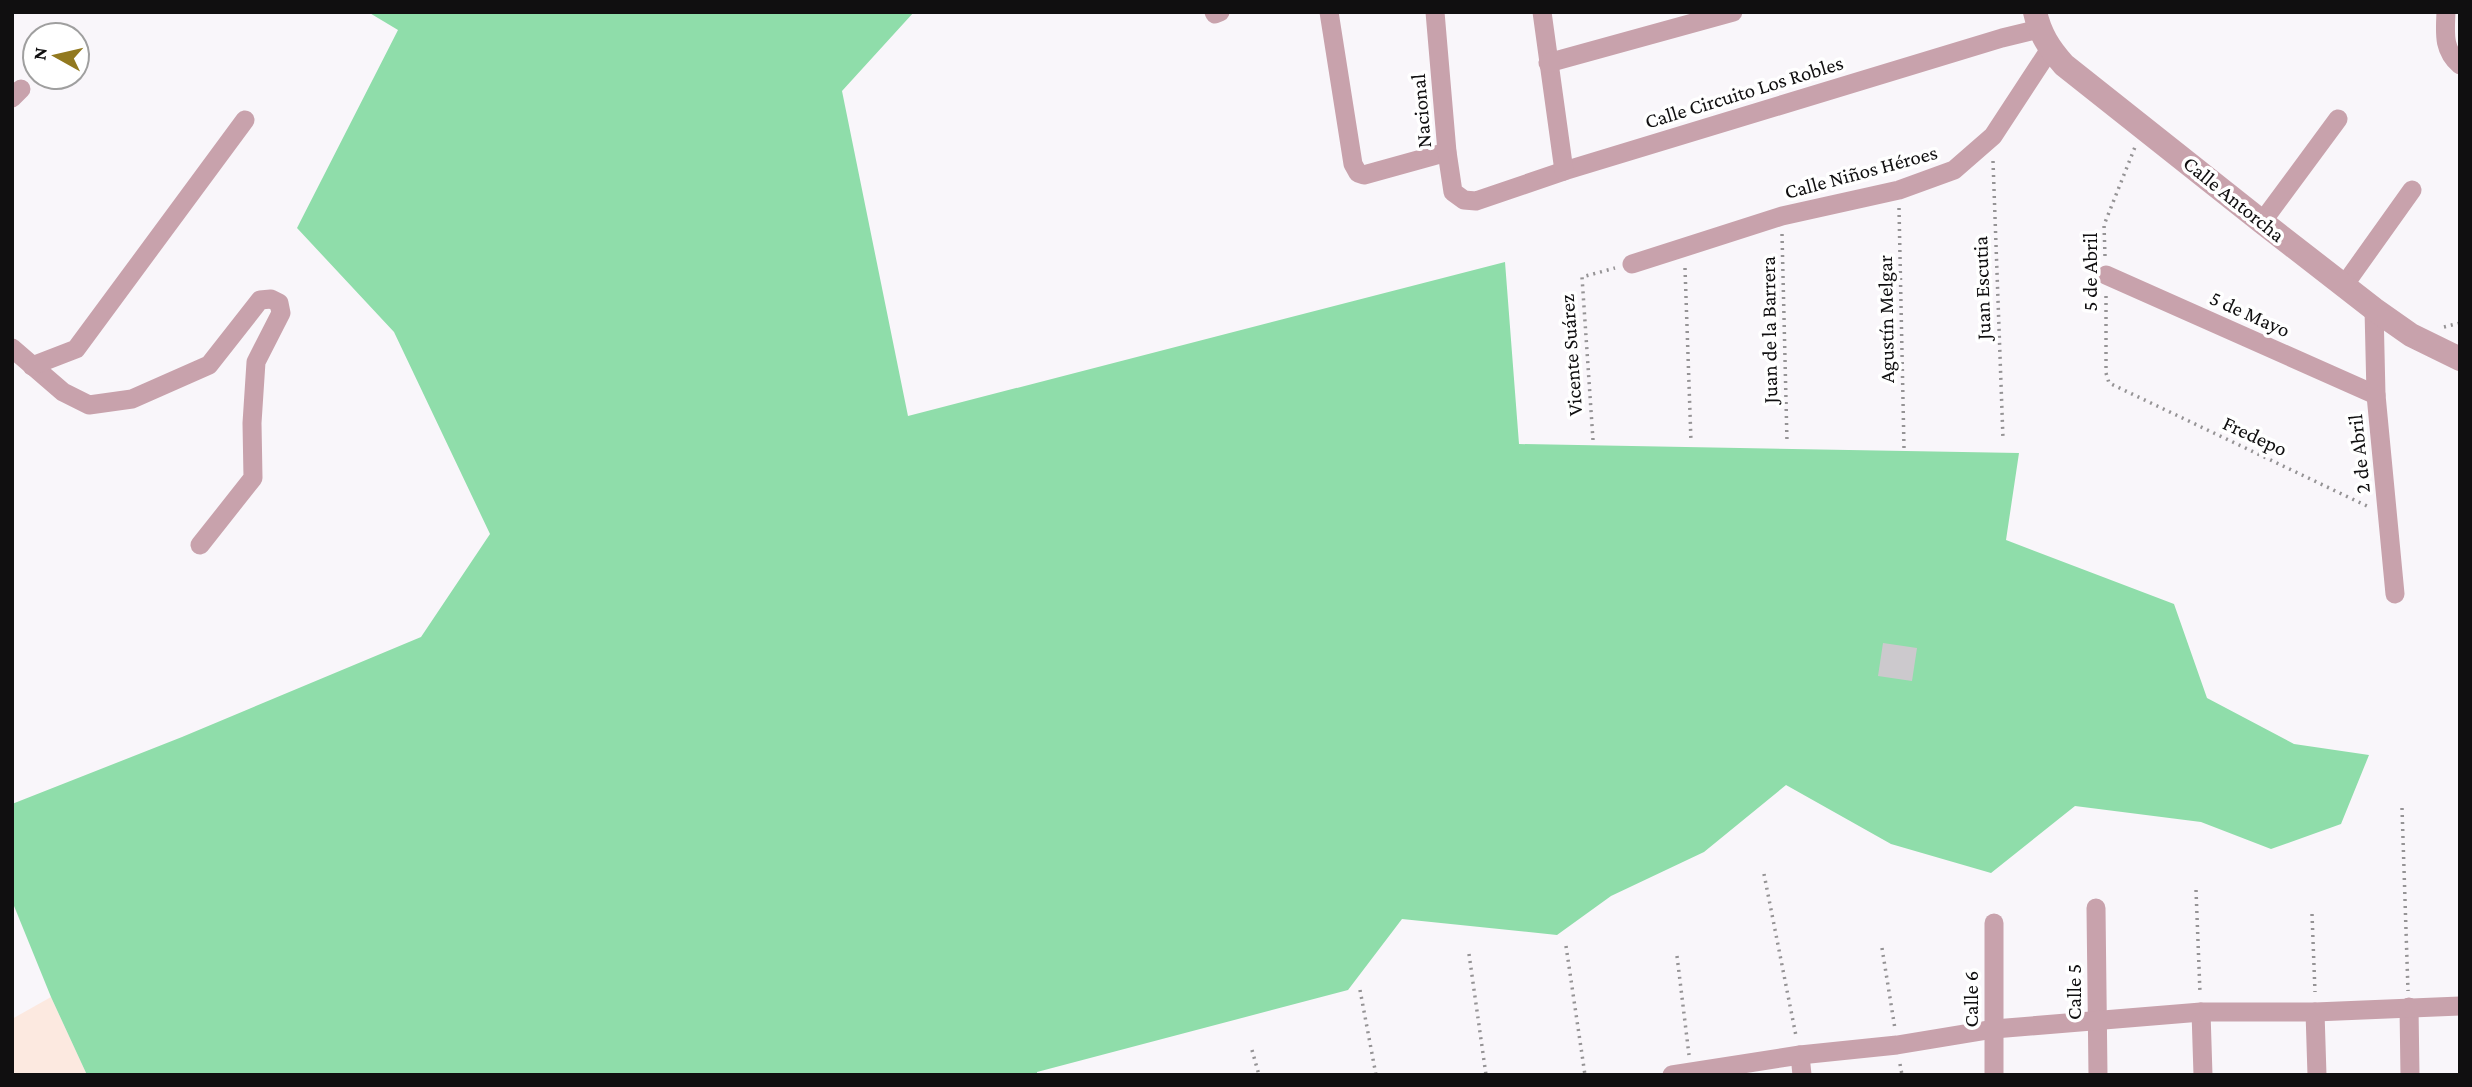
<svg xmlns="http://www.w3.org/2000/svg" width="2472" height="1087" viewBox="0 0 2472 1087" font-family="'Crimson Pro',serif">
  <rect width="100%" height="100%" fill="#f9f6fa"/>
  <path fill="#fce9e0" d="M51,997L87,1075H12V1019Z"/>
  <path fill="#8fddaa" d="M368,12H914L842,91L908,416L1505,262L1519,444L2019,453L2006,540L2174,604L2207,698L2294,744L2369,755L2341,824L2271,849L2201,822L2075,806L1991,873L1891,844L1786,785L1704,852L1611,896L1557,935L1402,919L1348,990L1037,1072V1075H87L51,997L12,901V804L182,737L421,637L490,534L394,332L297,228L398,30Z"/>
  <path fill="#ccc9cd" d="M1883,643L1917,648L1912,681L1878,676Z"/>
  <g fill="none" stroke-linecap="round" stroke-linejoin="round">
    <g stroke="#959395" stroke-width="3.5" stroke-dasharray="2 5" stroke-linecap="butt">
      <path d="M1993,161L2003,439"/>
      <path d="M1899,208L1904,448"/>
      <path d="M1782,234L1787,442"/>
      <path d="M2105,256L2104,225L2135,147"/>
      <path d="M1685,268L1691,442"/>
      <path d="M2106,296V373L2109,383L2367,506"/>
      <path d="M2444,327L2460,323"/>
      <path d="M1593,440L1582,277L1615,268"/>
      <path d="M2402,808L2408,991"/>
      <path d="M1764,874L1796,1036"/>
      <path d="M2196,890L2200,993"/>
      <path d="M2312,914L2315,992"/>
      <path d="M1566,946L1585,1075"/>
      <path d="M1882,948L1895,1029"/>
      <path d="M1469,954L1486,1075"/>
      <path d="M1677,956L1689,1055"/>
      <path d="M1360,990L1376,1075"/>
      <path d="M1252,1050L1259,1075"/>
      <path d="M1900,1064L1902,1075"/>
    </g>
    <g stroke="#c8a2ac" stroke-width="19">
      <path d="M1214,12L1215,14L1220,12"/>
      <path d="M1329,12L1353,164L1358,173L1364,175L1447,152"/>
      <path d="M1435,12L1447,152L1453,192L1464,200L1476,201L1564,171L2002,38L2039,29"/>
      <path d="M1542,12L1564,171"/>
      <path d="M2446,12C2445,34 2443,50 2460,65"/>
      <path d="M1548,63L1733,12"/>
      <path d="M12,98L21,89"/>
      <path d="M2262,222L2338,119"/>
      <path d="M1632,264L1782,216L1899,190L1954,170L1993,136L2050,49"/>
      <path d="M2106,275L2376,395"/>
      <path d="M2345,284L2412,190"/>
      <path d="M2374,309L2376,395L2395,594"/>
      <path d="M12,348L63,392L89,405L132,399L209,365L260,300L271,299L279,303L281,313L256,362L252,423L253,478L200,545"/>
      <path d="M32,366L76,349L245,120"/>
      <path d="M2096,908L2098,1075"/>
      <path d="M2409,1007L2410,1075"/>
      <path d="M2201,1012L2203,1075"/>
      <path d="M2315,1012L2317,1075"/>
      <path d="M1800,1055L1802,1075"/>
      <path d="M1672,1075L1800,1055L1897,1045L1994,1029L2201,1012H2315L2460,1006"/>
      <path d="M1994,1075V923"/>
    </g>
    <path stroke="#c8a2ac" stroke-width="24" d="M2035,12C2040,34 2049,48 2064,65L2262,222L2374,309L2411,335L2460,359"/>
  </g>
  <g text-anchor="middle" dominant-baseline="central" stroke-width="7" stroke-linejoin="round" paint-order="stroke">
    <g font-size="21" fill="#100f10" stroke="#fff">
      <text transform="translate(1744 92) rotate(-17)">Calle Circuito Los Robles</text>
      <text transform="translate(1421 111) rotate(-95)">Nacional</text>
      <text transform="translate(1861 172) rotate(-15)">Calle Niños Héroes</text>
      <text transform="translate(2234 199) rotate(39)">Calle Antorcha</text>
      <text transform="translate(2090 272) rotate(-90)">5 de Abril</text>
      <text transform="translate(1982 288) rotate(-92)">Juan Escutia</text>
      <text transform="translate(2250 314) rotate(24)">5 de Mayo</text>
      <text transform="translate(1886 319) rotate(-91)">Agustín Melgar</text>
      <text transform="translate(1769 330) rotate(-91)">Juan de la Barrera</text>
      <text transform="translate(1571 355) rotate(-94)">Vicente Suárez</text>
      <text transform="translate(2255 436) rotate(25)">Fredepo</text>
      <text transform="translate(2359 454) rotate(-96)">2 de Abril</text>
      <text transform="translate(2074 992) rotate(-90)">Calle 5</text>
      <text transform="translate(1971 999) rotate(-90)">Calle 6</text>
    </g>
  </g>
  <rect width="2472" height="1087" fill="none" stroke="#100f10" stroke-width="28"/>
  <g transform="translate(56 56) rotate(278)"><circle r="33" fill="#ffffff" stroke="#9f9f9f" stroke-width="2"/>
  <path d="M0-5L12 26L0 18L-12 26Z" fill="#92791f"/>
  <text y="-10" font-size="19" font-weight="bold" text-anchor="middle" fill="#100f10">N</text>
  </g>
</svg>
